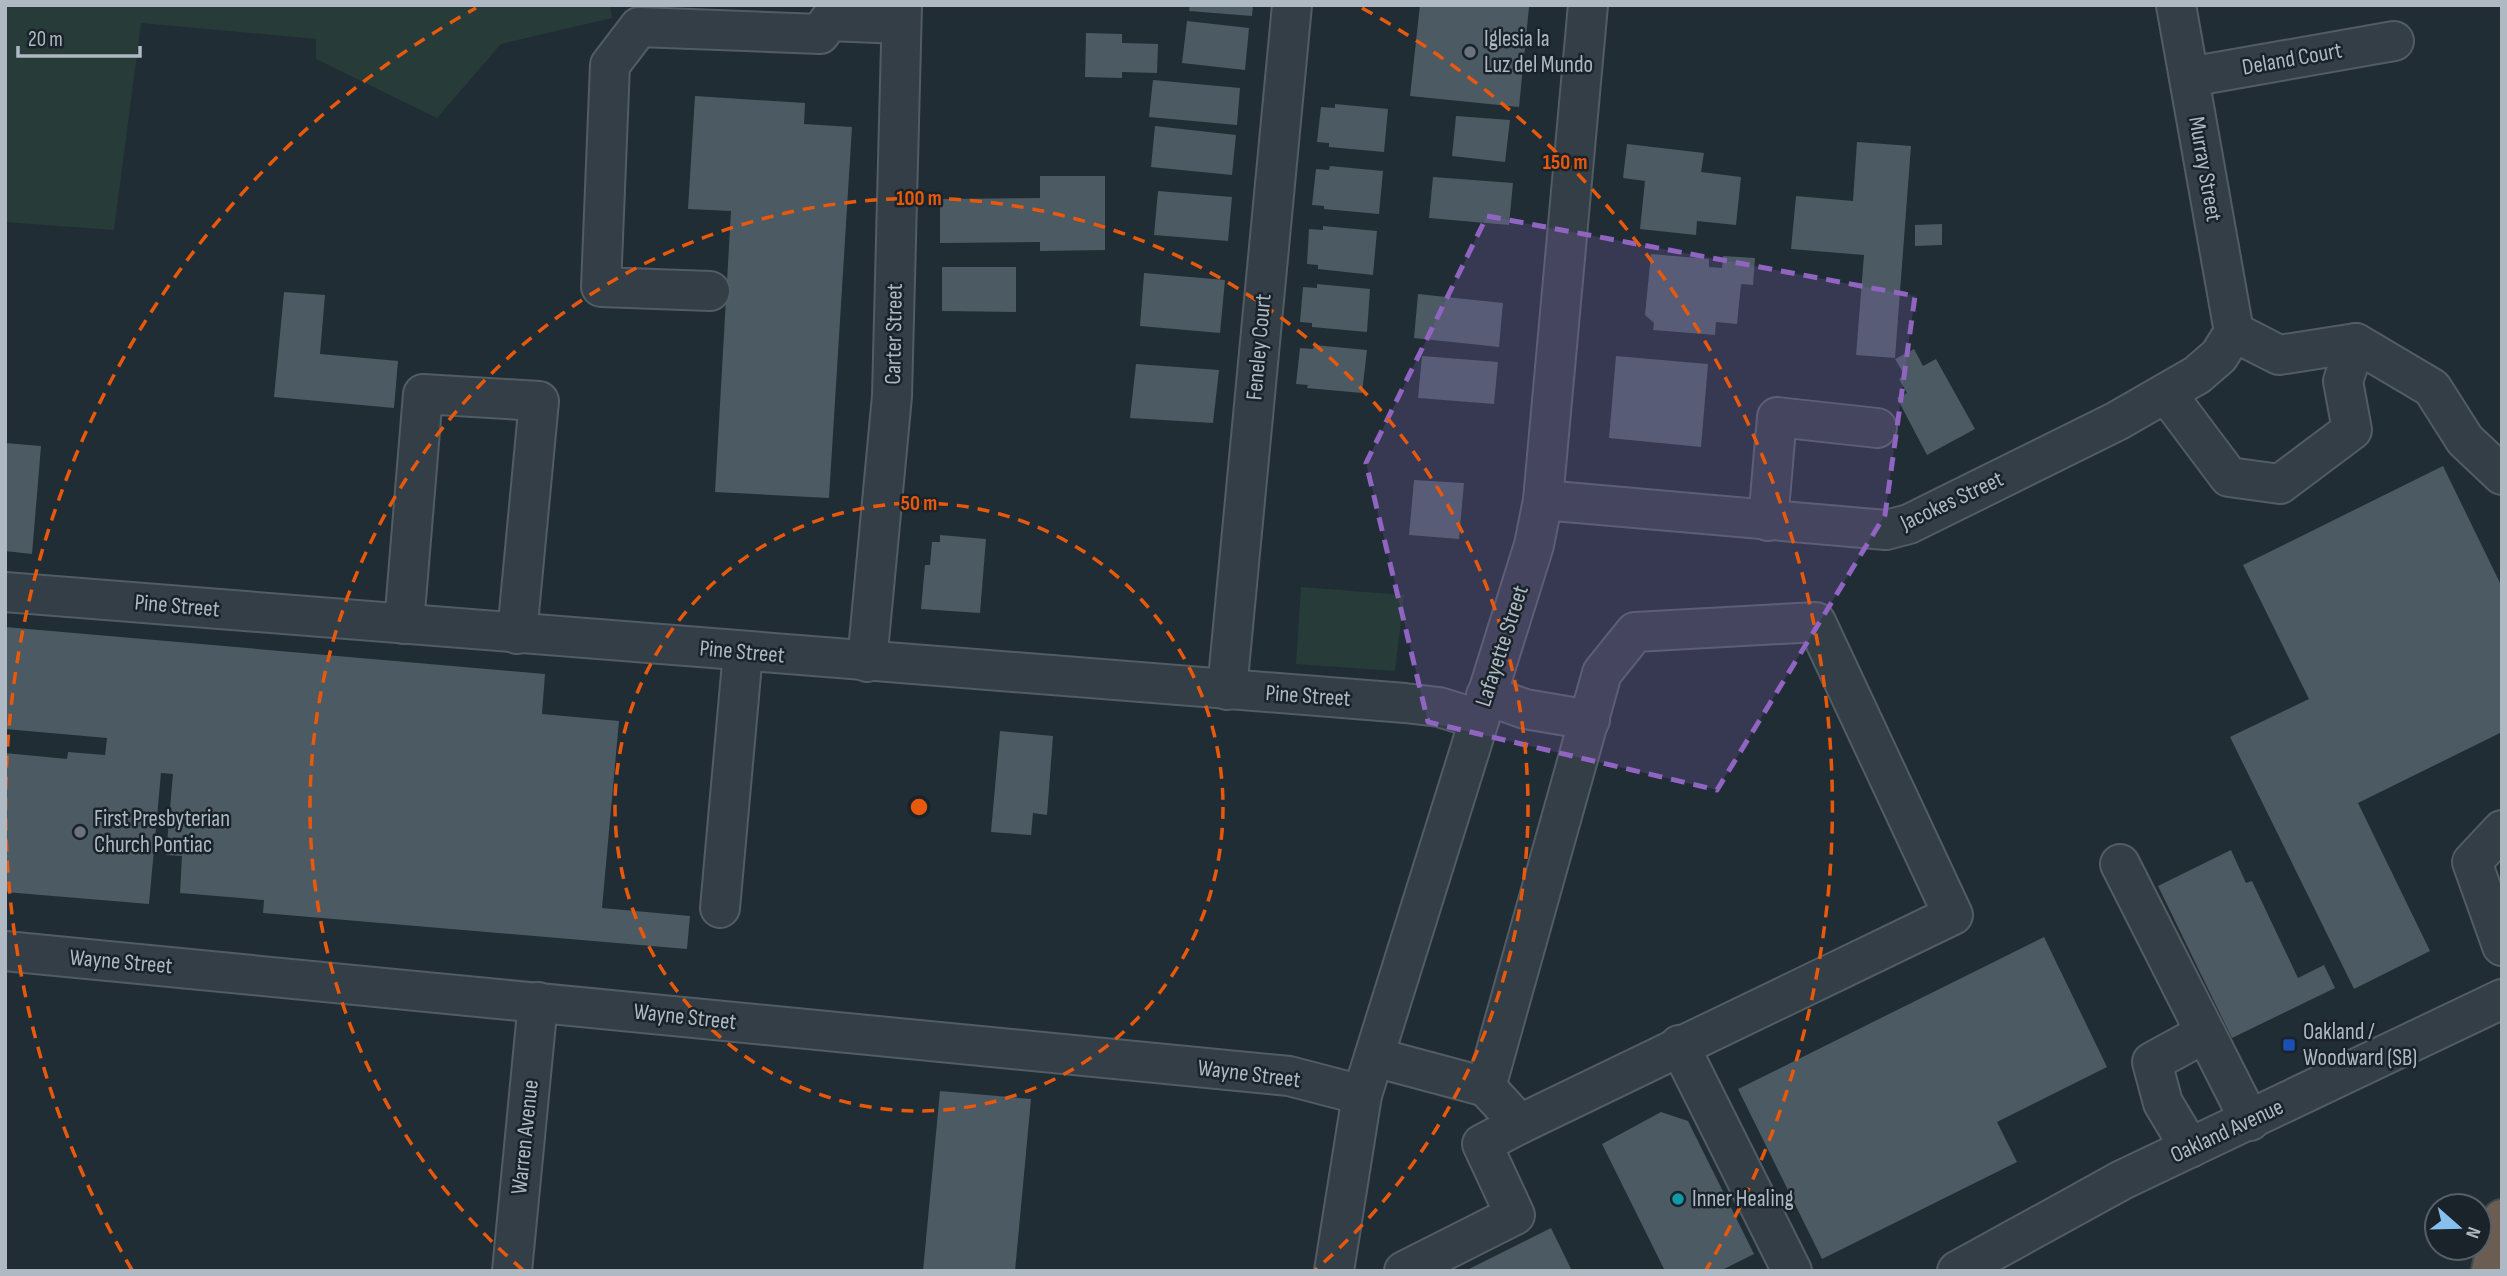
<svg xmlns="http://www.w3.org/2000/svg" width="2507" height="1276" viewBox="0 0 2507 1276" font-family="'Sofia Sans Condensed',sans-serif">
  <rect width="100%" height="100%" fill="#212d35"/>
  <g fill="#273b38">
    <path d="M5,5H610L612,18L501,44L437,118L316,59V39L141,23L114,230L5,222Z"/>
    <path d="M1301,587L1404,595L1395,671L1296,664Z"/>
  </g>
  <g fill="#4c5a64">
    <path d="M1190,5H1253L1252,16L1189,11Z"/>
    <path d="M1420,5L1529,7L1519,107L1410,96Z"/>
    <path d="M1187,21L1249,28L1245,70L1182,63Z"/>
    <path d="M1086,33L1122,34V43L1158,44L1157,73L1122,72V78L1085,77Z"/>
    <path d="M1153,80L1240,88L1237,125L1149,117Z"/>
    <path d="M695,96L805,103L804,124L852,127L829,498L715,492L731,211L688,209Z"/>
    <path d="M1335,104L1388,109L1384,152L1329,147V143L1317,142L1321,107L1335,108Z"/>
    <path d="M1456,116L1510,120L1505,162L1452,156Z"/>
    <path d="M1155,126L1236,135L1232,175L1151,167Z"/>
    <path d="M1857,142L1911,146L1895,358L1856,355L1864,255L1791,249L1796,196L1853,201Z"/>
    <path d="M1627,144L1704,153L1701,172L1741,177L1736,225L1697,221L1696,235L1640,229L1645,181L1623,178Z"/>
    <path d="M1330,166L1383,171L1379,214L1324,209V206L1312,205L1316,169L1329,170Z"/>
    <path d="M1040,176H1105V250L1040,251V242L940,243V199L1040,198Z"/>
    <path d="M1433,177L1513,183L1509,225L1429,218Z"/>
    <path d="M1158,191L1232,197L1228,241L1154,235Z"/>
    <path d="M1942,224V245L1915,246V225Z"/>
    <path d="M1323,226L1377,231L1373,275L1318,269V265L1307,264L1309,229L1323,230Z"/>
    <path d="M1651,254L1709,259V267L1722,268L1723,256L1755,258L1753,285L1741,284L1737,324L1716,322L1715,335L1653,330L1654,323L1645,315Z"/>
    <path d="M942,267H1016V312L942,311Z"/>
    <path d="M1144,273L1225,280L1220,333L1140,326Z"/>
    <path d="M1317,284L1370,289L1367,332L1312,327V323L1300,322L1303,287L1317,288Z"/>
    <path d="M284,292L325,295L320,354L398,361L394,408L274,397Z"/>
    <path d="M1418,294L1503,303L1499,347L1414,338Z"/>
    <path d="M1314,345L1367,350L1362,393L1307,388L1308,385L1296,384L1300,348L1313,349Z"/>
    <path d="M1914,349L1923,366L1936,359L1975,429L1927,455L1897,398L1907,393L1899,379L1905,376L1895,359Z"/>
    <path d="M1422,356L1498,362L1494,404L1418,398Z"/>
    <path d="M1616,356L1708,364L1701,447L1609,438Z"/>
    <path d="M1136,364L1219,370L1213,423L1130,418Z"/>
    <path d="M5,443L41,446L32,554L5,551Z"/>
    <path d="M2443,466L2502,587V732L2358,803L2430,951L2354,989L2230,737L2309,699L2243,565Z"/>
    <path d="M1414,480L1464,483L1459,539L1409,535Z"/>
    <path d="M940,535L986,539L980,613L921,609L925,565H930L932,542H940Z"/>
    <path d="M5,627L545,674L542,714L619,721L602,908L690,916L687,949L263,913L264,900L180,893L182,856L166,855L173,774L161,773L149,904L5,892V753L67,759L68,752L105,755L107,738L5,729Z"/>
    <path d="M1000,731L1053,736L1047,815L1033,813L1031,835L991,832Z"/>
    <path d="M2231,850L2246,883L2252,881L2298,978L2324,965L2335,988L2232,1038L2158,886Z"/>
    <path d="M2044,937L2107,1067L1997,1122L2017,1162L1822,1259L1738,1089Z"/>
    <path d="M940,1091L1031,1099L1015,1271H923Z"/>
    <path d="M1661,1112L1688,1121L1754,1254L1720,1271H1665L1602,1144Z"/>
    <path d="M1551,1228L1572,1271H1465Z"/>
  </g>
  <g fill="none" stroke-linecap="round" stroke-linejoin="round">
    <defs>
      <g id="minor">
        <path d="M2176,5L2234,332"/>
        <path d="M2189,77L2394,41"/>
        <path d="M710,291L601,287L610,65L639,27L820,34L829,21L901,24"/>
        <path d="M2234,332L2279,355L2356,343L2432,388L2465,440L2502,475"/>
        <path d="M2166,393L2229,477L2280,484L2352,430L2343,381L2356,343"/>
        <path d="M1543,500L1886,530L1909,524L2117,421L2197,375L2219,356L2234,332"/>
        <path d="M1768,521L1777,417L1877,428"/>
        <path d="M5,592L1405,703L1439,707L1478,719"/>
        <path d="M1816,622L1953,915L1520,1124L1486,1087L1602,673L1635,632Z"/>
        <path d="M404,624L423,394L539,401L517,634"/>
        <path d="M867,662L892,396L902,5"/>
        <path d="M1227,690L1292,5"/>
        <path d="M1486,695L1525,709L1590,720"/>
        <path d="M2502,830L2472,862L2502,946"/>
        <path d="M2120,864L2250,1121"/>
        <path d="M720,908L743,652"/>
        <path d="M5,951L1289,1076L1362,1095"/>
        <path d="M1679,1045L1792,1271"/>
        <path d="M1374,1057L1486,1087"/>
        <path d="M2190,1148L2163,1103L2152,1062L2205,1033"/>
        <path d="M512,1271L538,1002"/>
        <path d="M1334,1271L1362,1095L1534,545L1543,500L1588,5"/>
        <path d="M1404,1271L1515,1215L1482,1144L1520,1124"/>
        <path d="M1957,1271L2122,1180L2502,999"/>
      </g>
      <path id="highway" d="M2491,1271L2502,1219"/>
    </defs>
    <use href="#minor" stroke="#525c64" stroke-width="42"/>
    <use href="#highway" stroke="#3f4950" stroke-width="42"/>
    <use href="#minor" stroke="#343e46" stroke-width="38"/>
    <use href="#highway" stroke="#6b5d52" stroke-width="38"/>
  </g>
  <path fill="#9064c1" fill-opacity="0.2" stroke="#9064c1" stroke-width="5" stroke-dasharray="14 9" stroke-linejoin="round" d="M1487,216L1915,296L1885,515L1717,790L1428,722L1366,463Z"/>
  <g fill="none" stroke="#e8590c" stroke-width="3.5" stroke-dasharray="12 9">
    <circle cx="919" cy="807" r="304"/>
    <path d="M523 1270A609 609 0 1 1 1315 1270"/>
    <path d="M132 1270A913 913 0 0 1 476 8M1362 8A913 913 0 0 1 1706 1270"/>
  </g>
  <g fill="#6b7280" stroke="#1a232a" stroke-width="2.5">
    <circle cx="1470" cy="52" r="7"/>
    <circle cx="80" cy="832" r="7"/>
  </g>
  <rect fill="#1a4fb4" stroke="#1a232a" stroke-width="2.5" x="2282" y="1038" width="14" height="14" rx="3.5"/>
  <circle fill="#0f9aa8" stroke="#1a232a" stroke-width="2.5" cx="1678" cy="1199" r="7"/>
  <g text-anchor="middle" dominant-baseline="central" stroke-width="5" stroke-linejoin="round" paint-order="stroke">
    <g font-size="23" fill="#afb9c3" stroke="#1a232a" text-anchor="start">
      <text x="1484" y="39">Iglesia la<tspan x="1484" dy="26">Luz del Mundo</tspan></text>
      <text x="94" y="819">First Presbyterian<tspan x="94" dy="26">Church Pontiac</tspan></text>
      <text x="2303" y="1032">Oakland /<tspan x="2303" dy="26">Woodward (SB)</tspan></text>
      <text x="1692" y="1199">Inner Healing</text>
    </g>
    <g font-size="23" fill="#afb9c3" stroke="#1a232a">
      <text transform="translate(2292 59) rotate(-10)">Deland Court</text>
      <text transform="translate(2205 169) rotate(80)">Murray Street</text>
      <text transform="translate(894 334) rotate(-89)">Carter Street</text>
      <text transform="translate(1259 347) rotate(-85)">Feneley Court</text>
      <text transform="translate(1952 501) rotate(-25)">Jacokes Street</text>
      <text transform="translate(177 606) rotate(5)">Pine Street</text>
      <text transform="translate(1502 646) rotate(-72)">Lafayette Street</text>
      <text transform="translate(742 652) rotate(5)">Pine Street</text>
      <text transform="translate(1308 696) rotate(4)">Pine Street</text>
      <text transform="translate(121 962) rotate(5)">Wayne Street</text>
      <text transform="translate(685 1017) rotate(6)">Wayne Street</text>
      <text transform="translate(1249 1074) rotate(7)">Wayne Street</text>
      <text transform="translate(2227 1131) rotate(-25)">Oakland Avenue</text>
      <text transform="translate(525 1137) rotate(-84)">Warren Avenue</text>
    </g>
  </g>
  <circle cx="919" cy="807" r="10" fill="#e8590c" stroke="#1a232a" stroke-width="3.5"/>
  <g font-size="21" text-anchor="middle" font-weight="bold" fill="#e8590c" stroke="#1a232a" stroke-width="5" stroke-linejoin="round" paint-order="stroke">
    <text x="1565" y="169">150 m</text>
    <text x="919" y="205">100 m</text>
    <text x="919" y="510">50 m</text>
  </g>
  <rect width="2507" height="1276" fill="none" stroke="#afb9c3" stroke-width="14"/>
  <g transform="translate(2458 1227) rotate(110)"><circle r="33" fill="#1a232a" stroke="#565f67" stroke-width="2"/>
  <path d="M0-5L12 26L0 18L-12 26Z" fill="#87c0ef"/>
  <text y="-10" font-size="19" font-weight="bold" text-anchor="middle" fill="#afb9c3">N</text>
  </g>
  <path d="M18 46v10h122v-10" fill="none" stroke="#afb9c3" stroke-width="3.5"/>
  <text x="28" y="46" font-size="21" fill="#afb9c3" stroke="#1a232a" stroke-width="5" paint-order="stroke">20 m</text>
</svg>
